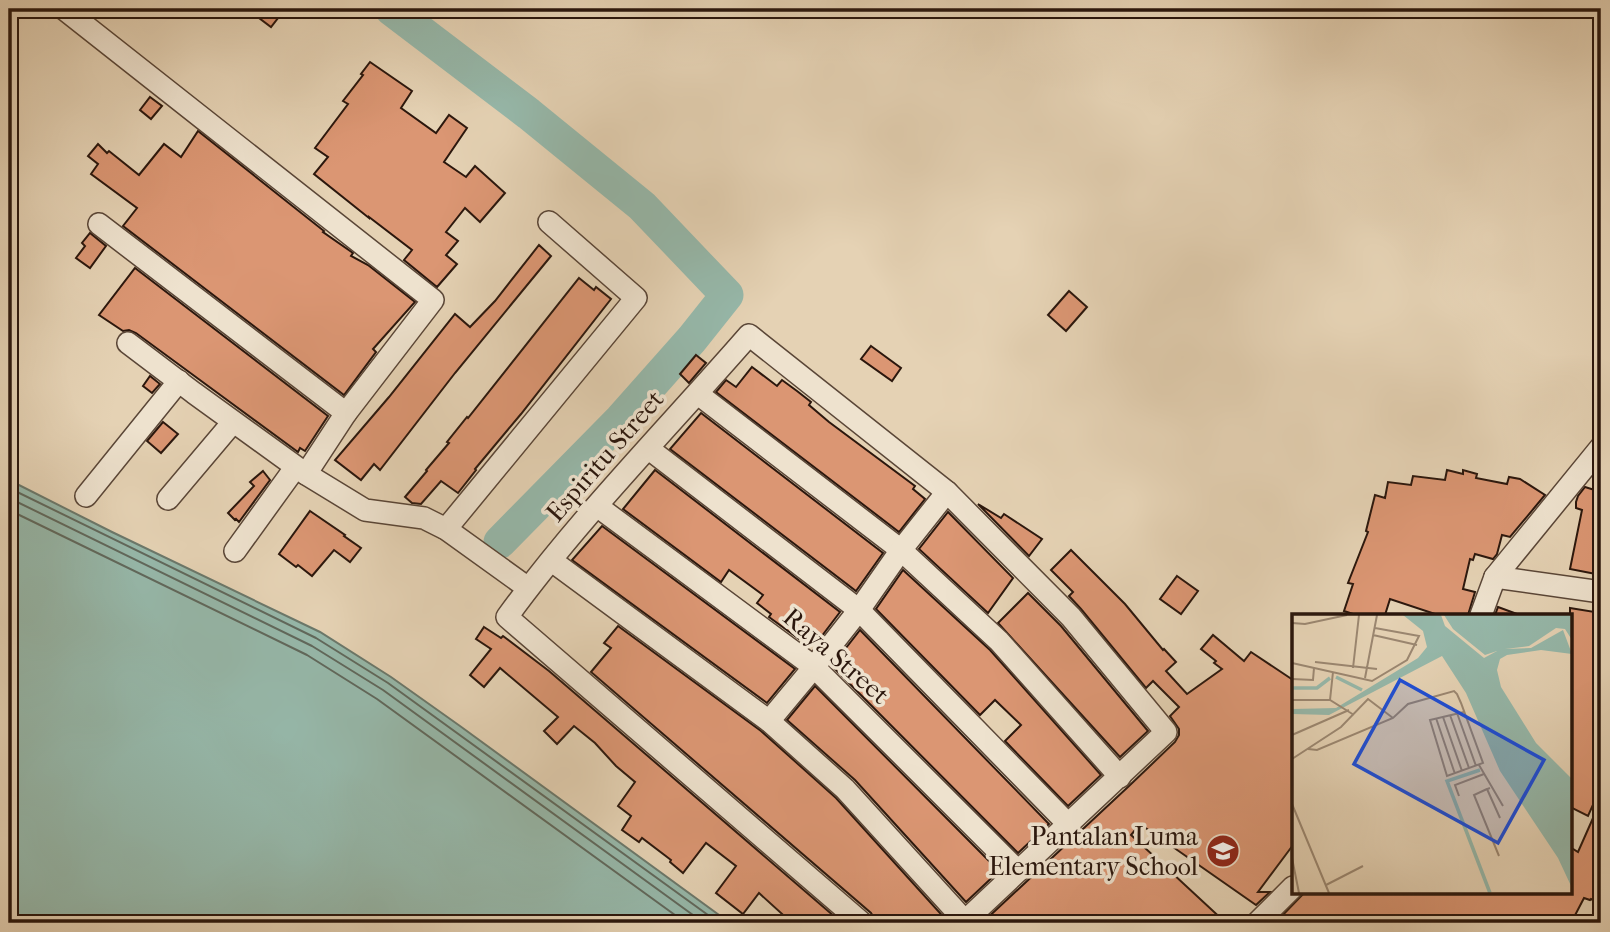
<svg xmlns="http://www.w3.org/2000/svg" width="1610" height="932" viewBox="0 0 1610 932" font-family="'IM FELL French Canon',serif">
  <rect width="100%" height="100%" fill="#e5d2b4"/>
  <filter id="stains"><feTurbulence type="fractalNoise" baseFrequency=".00286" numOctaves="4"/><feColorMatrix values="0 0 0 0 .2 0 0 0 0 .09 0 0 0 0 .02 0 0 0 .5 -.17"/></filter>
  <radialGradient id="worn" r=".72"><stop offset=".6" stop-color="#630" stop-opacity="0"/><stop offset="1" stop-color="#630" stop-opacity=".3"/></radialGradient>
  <path fill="#96b8aa" stroke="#6b786b" stroke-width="2" d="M9,480L112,532L320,632L391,677L460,726L730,923H9Z"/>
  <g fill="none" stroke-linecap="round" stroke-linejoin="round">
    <g stroke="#60685c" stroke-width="2">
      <path d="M9,488L316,638L388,683L719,923"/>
      <path d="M9,498L312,646L383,690L704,923"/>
      <path d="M9,510L307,655L377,699L686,923"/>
    </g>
    <path stroke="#96b8aa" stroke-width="33" d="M391,9L529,114L642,206L727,295L692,339L621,419L500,542"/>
  </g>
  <g fill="#db9673" stroke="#2b170d" stroke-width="2">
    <path d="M247,9H285L271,27Z"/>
    <path d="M370,62L412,91L401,108L436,133L449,115L467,128L444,162L466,177L475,166L505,193L480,222L465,208L446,232L458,241L446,255L457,264L437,287L404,260L412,250L369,217V218L314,174L328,157L315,148L348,104L343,101L363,75L361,74Z"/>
    <path d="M150,97L162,106L151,119L140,110Z"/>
    <path d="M198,131L324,231L323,232L353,253L351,256L368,265L415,302L373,349L376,352L344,395L123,226L137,208L91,174L98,164L88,156L98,144L107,153L109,151L139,175L164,144L181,157Z"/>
    <path d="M90,233L106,246L90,268L76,258L85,246L82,243Z"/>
    <path d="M539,245L551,256L455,373L380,470L374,464L361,480L335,460L389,397L455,314L470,327L495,301Z"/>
    <path d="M135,268L328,416L305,451L300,448L298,452L136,333L129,330L123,331L99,315Z"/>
    <path d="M579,278L594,290L596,287L611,299L521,414L475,469L476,470L458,493L441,481L421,504L412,503L405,497L427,471L426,470L449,443L447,442L467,417L468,418Z"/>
    <path d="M1069,291L1087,307L1066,331L1048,315Z"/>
    <path d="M871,346L901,368L892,381L861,359Z"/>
    <path d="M696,355L706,363L689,383L680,374Z"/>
    <path d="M752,367L777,386L782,380L797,391L811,402L809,405L829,422L915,486L913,489L925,499L899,532L716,392L726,380L736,387Z"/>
    <path d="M150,376L160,384L152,393L143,386Z"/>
    <path d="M701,413L883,553L856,591L670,449Z"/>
    <path d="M163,422L178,434L161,453L147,441Z"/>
    <path d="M655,470L840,612L818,641L806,631L799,639L769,617L771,614L757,603L763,595L729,570L721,582L623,509Z"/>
    <path d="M1447,470L1463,474V470L1477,474L1476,478L1507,484L1509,477L1520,479L1545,495L1510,537L1502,535L1497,554L1493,559L1475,554L1473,560L1470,559L1463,589L1475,592L1468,615H1438L1390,599L1385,615H1356L1344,611L1353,584L1348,583L1368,532L1366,531L1375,495L1385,498L1388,482L1411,485L1413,476L1445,480Z"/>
    <path d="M263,471L270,480L239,522L236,519L235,520L228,513L254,486L250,482Z"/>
    <path d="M1585,487L1598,491L1597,493L1601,494V575L1570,569L1582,510L1576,508V502L1578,496Z"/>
    <path d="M978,504L1001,518L1004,514L1042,539L1029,556Z"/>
    <path d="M310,511L345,535L344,536L361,548L350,562L334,550L312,576L298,565L296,567L279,554Z"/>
    <path d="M948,512L1013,578L988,613L919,549Z"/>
    <path d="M602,526L795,669L767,703L572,560Z"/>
    <path d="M1071,550L1125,604L1163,650L1164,649L1176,662L1166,671L1187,694L1222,669L1214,663L1216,661L1201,649L1213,635L1244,661L1251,652L1293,680V845L1258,892H1270L1256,905L1140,824L1131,835L1226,923H982L1129,786L1175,742L1179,735V729L1170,716L1179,707L1153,681L1146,688L1081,609L1069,596L1073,592L1051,570Z"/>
    <path d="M903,570L990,650L1101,775L1068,806L1005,741L1021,725L995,700L980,715L876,609Z"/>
    <path d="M1177,576L1198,591L1181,614L1160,599Z"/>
    <path d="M1028,593L1061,626L1148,731L1120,757L998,623Z"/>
    <path d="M1498,607L1517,614V615H1495Z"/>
    <path d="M1570,608L1601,613V787L1588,816L1570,807Z"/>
    <path d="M618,626L761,731L836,798L949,923H875L874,918L871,913L591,672L611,648L604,643Z"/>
    <path d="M484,627L501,638L503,636L549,671L842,923H792L759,893L743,914L716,893L736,866L706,843L683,873L670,862L671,860L642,838L639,842L622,830L631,816L618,806L635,782L616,766L595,743L574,726L557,744L544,731L558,717L500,668L484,687L470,675L491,649L476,639Z"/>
    <path d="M860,630L1049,824L1018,853L832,666Z"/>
    <path d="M815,686L999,871L966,902L855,780L787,720Z"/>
    <path d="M1601,800V904L1591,899L1590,900L1584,898L1571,923H1275L1305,892H1570V847L1578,852Z"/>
  </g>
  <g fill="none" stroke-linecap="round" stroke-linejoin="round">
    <defs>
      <g id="street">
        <path d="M64,9L433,300L346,413"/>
        <path d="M99,224L346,413L306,474"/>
        <path d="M128,343L194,393L306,474L365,510L424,518L446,529L528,588"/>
        <path d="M698,394L901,550L999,641L1120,777"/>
        <path d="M649,449L859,610L1068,824"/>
        <path d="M86,496L179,381"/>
        <path d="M168,499L233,422"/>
        <path d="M597,506L814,667L1018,871"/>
        <path d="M446,529L636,298L549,222"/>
        <path d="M235,551L295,468"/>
        <path d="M552,561L769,721L845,789L965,921"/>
        <path d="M1495,577L1601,592"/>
        <path d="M1481,615L1495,577L1601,447"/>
        <path d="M769,721L814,667L859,610L901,550L947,492"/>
        <path d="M862,923L507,617C580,517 668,428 749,335L947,492L1071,617L1166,732L963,923"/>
        <path d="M1257,923L1293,887"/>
      </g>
    </defs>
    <use href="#street" stroke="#5a4637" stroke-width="24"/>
    <use href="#street" stroke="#eee2ce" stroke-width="21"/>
  </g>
  <defs>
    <symbol id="school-disc" viewBox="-11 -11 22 22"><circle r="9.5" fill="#8f2418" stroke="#eee2ce"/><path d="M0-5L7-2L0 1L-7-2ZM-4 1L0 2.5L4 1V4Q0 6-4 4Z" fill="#fff"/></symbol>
  </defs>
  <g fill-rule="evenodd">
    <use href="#school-disc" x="1204" y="832" width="38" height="38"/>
  </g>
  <g text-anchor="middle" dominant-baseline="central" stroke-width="7" stroke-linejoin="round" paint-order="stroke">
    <g font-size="26" fill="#2b170d" stroke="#eee2ce">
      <text transform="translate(605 456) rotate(-49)">Espiritu Street</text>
      <text transform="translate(836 656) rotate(41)">Raya Street</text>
    </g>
    <g font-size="26" fill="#2b170d" stroke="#eee2ce" text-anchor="end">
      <text x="1198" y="836">Pantalan Luma<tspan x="1198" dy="30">Elementary School</tspan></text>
    </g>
  </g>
  <g transform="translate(1292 614)">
    <rect width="280" height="280" fill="#e5d2b4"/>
    <path d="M111,1H149L153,12L192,44L205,37L193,41L161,15L152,1H280V26L273,15L264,14L237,32L213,35L239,34L271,16L280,40L249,36L215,41L208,45L205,56L209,73L244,129L280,165V274L266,244L208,157L174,79L150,42L37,101L0,100V95L44,94L126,44L135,33L131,17Z" fill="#96b8aa"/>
    <path fill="none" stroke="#96b8aa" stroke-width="3.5" d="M44,63L70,76M0,74H25L38,64M188,156L155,167L198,279"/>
    <path fill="none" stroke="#9b8771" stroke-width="2" d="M0,9L13,10L55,1M81,21L125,31M23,48L85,55M0,49L80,67L115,46L127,22L83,14M61,54L67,1M73,64L85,1M0,65L21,66L22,54M0,86H38L62,101M38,86L41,58M165,99L184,152M158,101L177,154M151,103L170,157M144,104L163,160M0,121L57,96M16,135L25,136L101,104L116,90L162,77L165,80L169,89L191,149L155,162L138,106L172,98M0,145L49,113L76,85L101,104M187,151L211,192M198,174L195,175L208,204M195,175L182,181L207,242M167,182L163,171L192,160M0,190L37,279M0,244L7,279M34,271L71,252"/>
    <path fill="#1d4ed8" fill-opacity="0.15" stroke="#1d4ed8" stroke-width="3.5" d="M108,66L252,146L206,229L62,150Z"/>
    <rect width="280" height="280" fill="none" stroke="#2b170d" stroke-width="3.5"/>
  </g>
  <rect width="1610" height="932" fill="none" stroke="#e5d2b4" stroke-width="35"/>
  <rect x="10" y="10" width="1589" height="911" fill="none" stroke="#2b170d" stroke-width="3.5"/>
  <rect x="18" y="18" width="1575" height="897" fill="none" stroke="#2b170d" stroke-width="2"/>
  <rect width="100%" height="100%" filter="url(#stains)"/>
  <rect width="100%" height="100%" fill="url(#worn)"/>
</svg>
